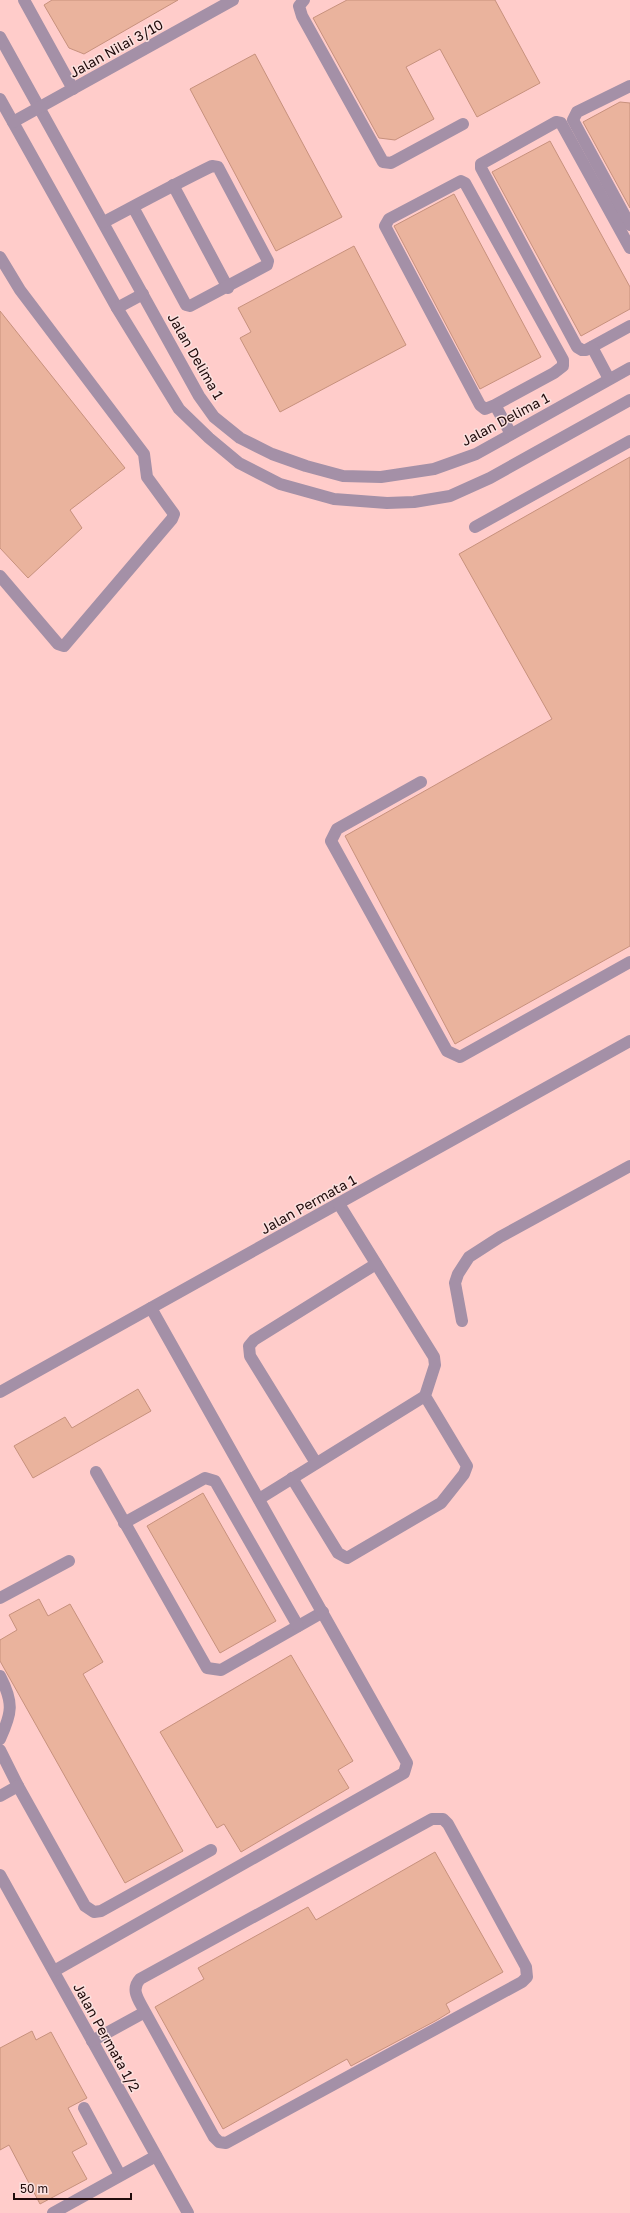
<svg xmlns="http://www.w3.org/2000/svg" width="630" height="2213" viewBox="0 0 630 2213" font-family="'Golos Text',sans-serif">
  <rect width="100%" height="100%" fill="#ffccca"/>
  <g fill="#eab39d" stroke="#c7917d">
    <path d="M52,0H178L84,54L69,48L44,5Z"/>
    <path d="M347,0H495L540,83L477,117L440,49L406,67L434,119L395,140L379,138L313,18Z"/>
    <path d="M255,54L342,217L276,251L190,89Z"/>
    <path d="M620,102L630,103V208L583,122Z"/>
    <path d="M550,141L630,287V309L581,336L492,172Z"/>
    <path d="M454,194L541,357L480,389L394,226Z"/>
    <path d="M354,246L406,345L280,412L240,338L251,332L238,308Z"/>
    <path d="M0,311L125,468L70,510L82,528L28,578L0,548Z"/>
    <path d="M630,457V946L455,1044L345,836L552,719L459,554Z"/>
    <path d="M138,1389L151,1411L33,1478L14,1446L65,1417L72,1428Z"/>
    <path d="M203,1493L276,1621L220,1653L147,1526Z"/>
    <path d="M39,1599L48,1616L70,1604L103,1662L83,1674L183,1851L125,1883L0,1661V1640L17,1630L9,1615Z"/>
    <path d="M291,1655L353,1761L338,1770L349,1788L241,1852L224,1824L217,1828L160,1732Z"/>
    <path d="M435,1852L503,1972L446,2004L450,2012L437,2020L351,2066L347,2059L223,2129L155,2007L204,1979L198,1968L308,1907L316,1920Z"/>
    <path d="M32,2031L36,2040L51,2032L87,2098L68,2108L87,2144L72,2152L87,2179L40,2204L9,2145L0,2150V2048Z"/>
  </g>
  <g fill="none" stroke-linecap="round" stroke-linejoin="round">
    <g stroke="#a490a7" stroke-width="12">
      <path d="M24,0L73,89"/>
      <path d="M304,0L299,6L302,16L383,162L391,163L463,124"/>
      <path d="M0,37L199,396L214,417L240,438L272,454L306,466L343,476L381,477L434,469L476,454L630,368"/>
      <path d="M630,86L577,112L573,120L630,225"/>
      <path d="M0,99L117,308L179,409L209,438L239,463L280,484L334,499L387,503L414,502L450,496L490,478L630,400"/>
      <path d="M13,122L233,0"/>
      <path d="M173,185L228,288"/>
      <path d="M104,222C140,203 175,184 212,166L218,167L268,261L267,265L190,306L186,305L133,207"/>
      <path d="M630,248L561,123L556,122L481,164V168L577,347L582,350H586L630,326"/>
      <path d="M0,257L20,290L144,454L147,477L174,514L172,519L64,646L58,644L0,576"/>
      <path d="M117,308L143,294"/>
      <path d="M592,347L609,379"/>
      <path d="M495,405L485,409L480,405L385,226L389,219L461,181L465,183L563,360V366L554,373L495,405L511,434"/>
      <path d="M475,527L630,441"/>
      <path d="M421,782L337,829L331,841L447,1051L460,1057L630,962"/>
      <path d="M462,1321L455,1283L458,1274L469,1257L500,1237L630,1166"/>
      <path d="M0,1392L630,1041"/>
      <path d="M316,1463L250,1356L249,1346L254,1340L376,1264"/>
      <path d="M96,1472L207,1668L221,1670L323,1612"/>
      <path d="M292,1478L338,1553L347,1558L441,1503L464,1474L467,1466L425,1396L435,1365L434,1357L339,1204"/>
      <path d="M259,1499L425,1396"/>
      <path d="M124,1523L205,1478L215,1481L298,1626"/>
      <path d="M0,1598L69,1561"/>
      <path d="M0,1676C14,1703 12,1713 0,1739"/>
      <path d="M0,1750L18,1786"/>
      <path d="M0,1796L18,1786L85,1906L94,1912L101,1911L211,1850"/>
      <path d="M0,1875L188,2213"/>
      <path d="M54,1971L404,1773L407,1763L151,1308"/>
      <path d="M92,2041L145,2012C139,2000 130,1990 140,1979L432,1819H443L448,1824L526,1967L527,1977L522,1982L226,2143L219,2142L214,2137L145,2012"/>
      <path d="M84,2108L120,2175"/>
      <path d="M53,2213L156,2156"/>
    </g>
  </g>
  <g text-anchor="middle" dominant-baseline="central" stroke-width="3" stroke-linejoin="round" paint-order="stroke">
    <g font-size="14" fill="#200b0b" stroke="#fbe1df">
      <text transform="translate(116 48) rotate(-29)">Jalan Nilai 3/10</text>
      <text transform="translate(196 356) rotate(60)">Jalan Delima 1</text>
      <text transform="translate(505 419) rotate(-28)">Jalan Delima 1</text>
      <text transform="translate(308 1204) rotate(-29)">Jalan Permata 1</text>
      <text transform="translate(107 2037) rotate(61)">Jalan Permata 1/2</text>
    </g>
  </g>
  <path d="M14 2193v6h117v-6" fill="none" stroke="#200b0b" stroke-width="2"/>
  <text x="20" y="2193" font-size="12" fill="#200b0b" stroke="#fbe1df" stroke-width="3" paint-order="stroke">50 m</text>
</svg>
